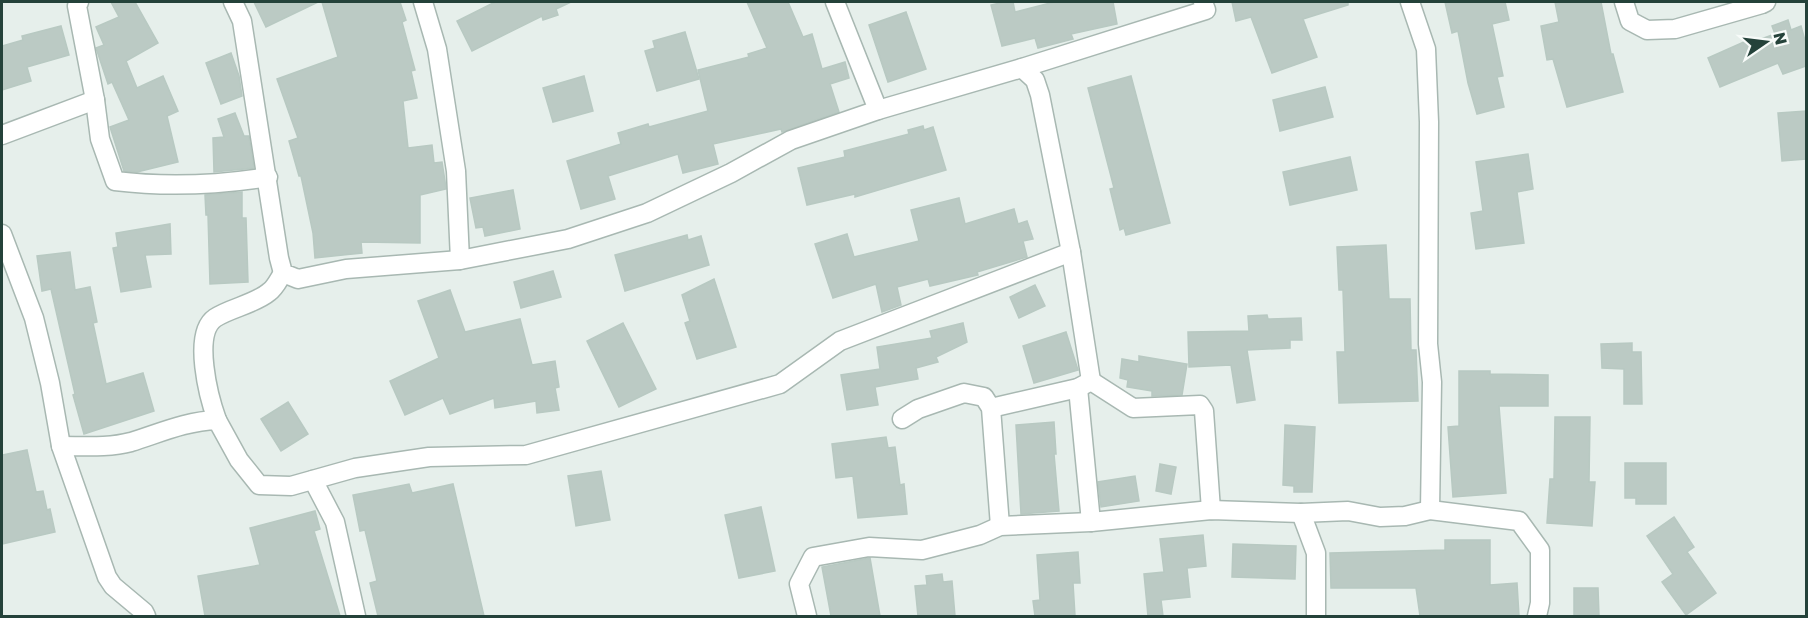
<svg xmlns="http://www.w3.org/2000/svg" width="1808" height="618" viewBox="0 0 1808 618" font-family="'Golos Text',sans-serif">
  <rect width="100%" height="100%" fill="#e6efeb"/>
  <g fill="#bbcac4" stroke="#b8c9c2" stroke-width="1.5">
    <path d="M111,2H135L158,43L126,61L137,88L163,76L178,111L167,116L178,162L137,172L124,171L110,127L129,120L112,82L108,84L96,48L104,45L96,27L119,17Z"/>
    <path d="M254,2H318L266,27Z"/>
    <path d="M322,2H400L406,20L402,22L415,70L411,71L417,98L403,101L408,148L432,145L434,163L442,162L445,181L446,189L420,195V243L361,242L362,253L315,258L313,233L301,176H299L289,141L298,138L277,79L338,57Z"/>
    <path d="M495,2H571L556,9L558,15L543,20L542,16L472,51L457,21Z"/>
    <path d="M747,2H788L803,37L812,34L822,69L845,62L849,78L830,84L839,112L782,132L781,129L713,144L718,164L683,173L678,154L608,176L615,199L581,209L567,161L621,144L618,133L648,124L649,127L708,111L698,70L749,57L748,54L767,48Z"/>
    <path d="M1004,2H1013L1015,12L1054,2H1113L1117,24L1071,34L1073,39L1038,48L1035,38L1002,46L991,5Z"/>
    <path d="M1232,2H1348V5L1303,19L1317,57L1272,73L1251,17L1236,21Z"/>
    <path d="M1445,2H1505L1509,20L1492,24L1503,76L1497,77L1504,107L1477,114L1468,83L1458,31L1452,33Z"/>
    <path d="M1555,2H1601L1611,54H1613L1623,92L1567,107L1553,59L1547,60L1541,26L1559,22Z"/>
    <path d="M906,12L926,69L888,82L869,25Z"/>
    <path d="M1788,20L1791,30L1801,26L1806,44V66L1783,74L1778,63L1720,87L1708,58L1746,41L1747,44L1775,34L1772,26Z"/>
    <path d="M61,26L69,55L27,67L31,81L2,90V46L23,40L22,36Z"/>
    <path d="M685,32L699,79L657,91L645,51L655,48L653,41Z"/>
    <path d="M231,53L239,76L242,96L221,104L206,63Z"/>
    <path d="M584,76L593,111L553,122L543,88Z"/>
    <path d="M1131,76L1170,223L1126,235L1124,228L1120,230L1110,189L1114,188L1088,88Z"/>
    <path d="M1325,87L1333,117L1280,131L1273,100Z"/>
    <path d="M1806,111V159L1782,161L1778,113Z"/>
    <path d="M235,113L244,136H249L254,168L214,172L213,138L224,137L218,119Z"/>
    <path d="M923,126L924,130L933,127L946,170L855,197V194L807,205L798,168L845,157L844,151L909,134L908,130Z"/>
    <path d="M1528,154L1533,189L1517,192L1524,243L1476,249L1471,213L1483,211L1476,162Z"/>
    <path d="M1350,157L1357,190L1290,205L1283,172Z"/>
    <path d="M513,190L520,229L485,236L483,227L476,228L470,198Z"/>
    <path d="M242,192V218H246L248,282L210,284L208,215H206L205,195Z"/>
    <path d="M959,198L965,224L1014,209L1018,224L1027,221L1033,239L1023,241L1027,257L977,272L978,275L930,286L928,279L897,287L901,305L882,312L876,284L833,298L815,244L847,234L854,257L919,241L911,210Z"/>
    <path d="M170,224L171,254L145,255L151,287L121,292L113,248L118,247L116,233Z"/>
    <path d="M687,235L688,240L701,236L709,265L625,291L615,255Z"/>
    <path d="M1386,245L1389,299H1410L1411,350H1416L1418,401L1339,403L1337,352H1345L1343,290H1339L1337,247Z"/>
    <path d="M70,252L75,290L90,287L97,322L93,323L106,384L143,373L154,411L84,434L73,395L75,394L51,289L42,291L37,256Z"/>
    <path d="M553,271L561,297L521,308L514,282Z"/>
    <path d="M714,279L736,347L697,359L685,323L690,321L682,295Z"/>
    <path d="M1035,285L1045,306L1019,318L1010,297Z"/>
    <path d="M450,290L465,332L520,319L532,365L555,361L559,387L555,388L559,410L537,413L536,401L495,408L494,398L450,414L443,398L405,415L390,381L439,358L418,301Z"/>
    <path d="M1267,315L1268,319L1301,318L1302,340H1290V348L1247,350L1255,400L1237,403L1231,365L1189,367L1188,332L1249,331L1248,316Z"/>
    <path d="M623,323L656,389L619,407L587,341Z"/>
    <path d="M963,323L967,342L936,357L938,362L916,368L918,379L875,387L878,405L847,410L841,375L880,369L877,347L932,338L930,331Z"/>
    <path d="M1066,332L1078,370L1034,383L1023,346Z"/>
    <path d="M1632,343V352H1641L1642,404H1624V369L1602,368L1601,344Z"/>
    <path d="M1139,356L1187,364L1182,395L1152,396V391L1127,387L1128,380L1120,378L1122,359L1139,362Z"/>
    <path d="M1459,371H1490V374L1548,375V406H1499L1506,493L1453,497L1448,427L1459,426Z"/>
    <path d="M288,402L308,434L281,451L261,419Z"/>
    <path d="M1555,417H1590L1589,482H1595L1592,526L1547,523L1550,479H1554Z"/>
    <path d="M1054,422L1056,454H1054L1059,511L1021,514L1016,425Z"/>
    <path d="M1285,425L1315,427L1312,492H1294V486L1283,485Z"/>
    <path d="M886,437L888,448L895,447L900,485L904,484L907,514L858,518L853,476L836,478L832,444Z"/>
    <path d="M27,450L36,492L43,491L47,510L50,509L55,532L2,544V455Z"/>
    <path d="M1625,463H1666V504H1636V498H1625Z"/>
    <path d="M1160,464L1176,467L1171,494L1156,491Z"/>
    <path d="M601,471L610,520L576,526L568,476Z"/>
    <path d="M1135,476L1139,501L1101,507L1098,482Z"/>
    <path d="M409,484L412,493L453,484L484,616H378L370,583L377,581L365,530L360,531L353,495Z"/>
    <path d="M761,507L775,571L739,578L725,515Z"/>
    <path d="M315,511L320,529L314,531L340,616H205L198,576L260,565L250,528Z"/>
    <path d="M1674,517L1694,547L1687,552L1716,593L1686,615L1662,582L1673,574L1647,536Z"/>
    <path d="M1203,535L1206,566L1187,568L1190,597L1161,600L1163,616H1148L1144,574L1164,572L1160,539Z"/>
    <path d="M1445,540H1490V585L1517,583L1519,616H1420L1416,588H1331L1330,553L1445,550Z"/>
    <path d="M1233,544L1296,546L1295,579L1232,577Z"/>
    <path d="M1078,552L1080,583H1073L1075,616H1035L1033,601L1040,600L1037,555Z"/>
    <path d="M870,558L880,616H831L822,567Z"/>
    <path d="M942,574L943,582L952,581L955,616H918L915,586L927,585L926,576Z"/>
    <path d="M1574,588H1598L1599,616H1574Z"/>
  </g>
  <g fill="none" stroke-linecap="round" stroke-linejoin="round">
    <defs>
      <g id="street">
        <path d="M79,2L77,6L95,100L100,139L115,181C165,187 218,185 268,177"/>
        <path d="M233,2L242,21L279,258L283,273L298,279L346,269L460,260L568,239L647,213L731,173L791,140L878,110L1022,68L1206,10L1203,2"/>
        <path d="M423,2L437,49L456,171L460,260"/>
        <path d="M835,2L878,110"/>
        <path d="M1410,2L1426,49L1429,122L1428,344L1432,382L1430,510"/>
        <path d="M1624,2L1630,21L1647,30L1675,29L1762,4L1766,2"/>
        <path d="M2,135L95,100"/>
        <path d="M2,234L34,318L50,383L61,446L107,577L113,586L144,612L146,616"/>
        <path d="M1091,381L1133,408L1200,405L1204,411L1211,510"/>
        <path d="M1078,388L1091,522"/>
        <path d="M991,408L1078,388L1091,381L1071,252L1040,95L1035,80L1022,68"/>
        <path d="M902,419L918,409L964,393L984,397L991,408L1000,526"/>
        <path d="M217,420C209,398 192,334 215,318C230,308 255,304 269,292C275,288 279,279 283,273"/>
        <path d="M61,446C84,446 109,448 131,442C160,433 186,421 217,420L239,460L259,485L291,486L355,468L429,457L526,455L780,384L840,341L1071,252"/>
        <path d="M313,480L335,522L356,616"/>
        <path d="M1301,513L1316,553V616"/>
        <path d="M807,616L799,584L813,557L869,547L922,550L980,535L1000,526L1091,522L1211,510L1301,513L1348,511L1380,517L1405,516L1430,510L1519,521L1540,550V603L1537,616"/>
      </g>
    </defs>
    <use href="#street" stroke="#a8b8b2" stroke-width="21"/>
    <use href="#street" stroke="#fff" stroke-width="18"/>
  </g>
  <rect width="1808" height="618" fill="none" stroke="#24423a" stroke-width="6"/>
  <g transform="translate(1766 42) rotate(76)" stroke="#f7fbf9" stroke-width="4.5" paint-order="stroke">
  <path d="M0-4.5L10 22L0 15L-10 22Z" fill="#24423a"/>
  <text y="-9" font-size="16" font-weight="bold" text-anchor="middle" fill="#24423a">N</text>
  </g>
</svg>
